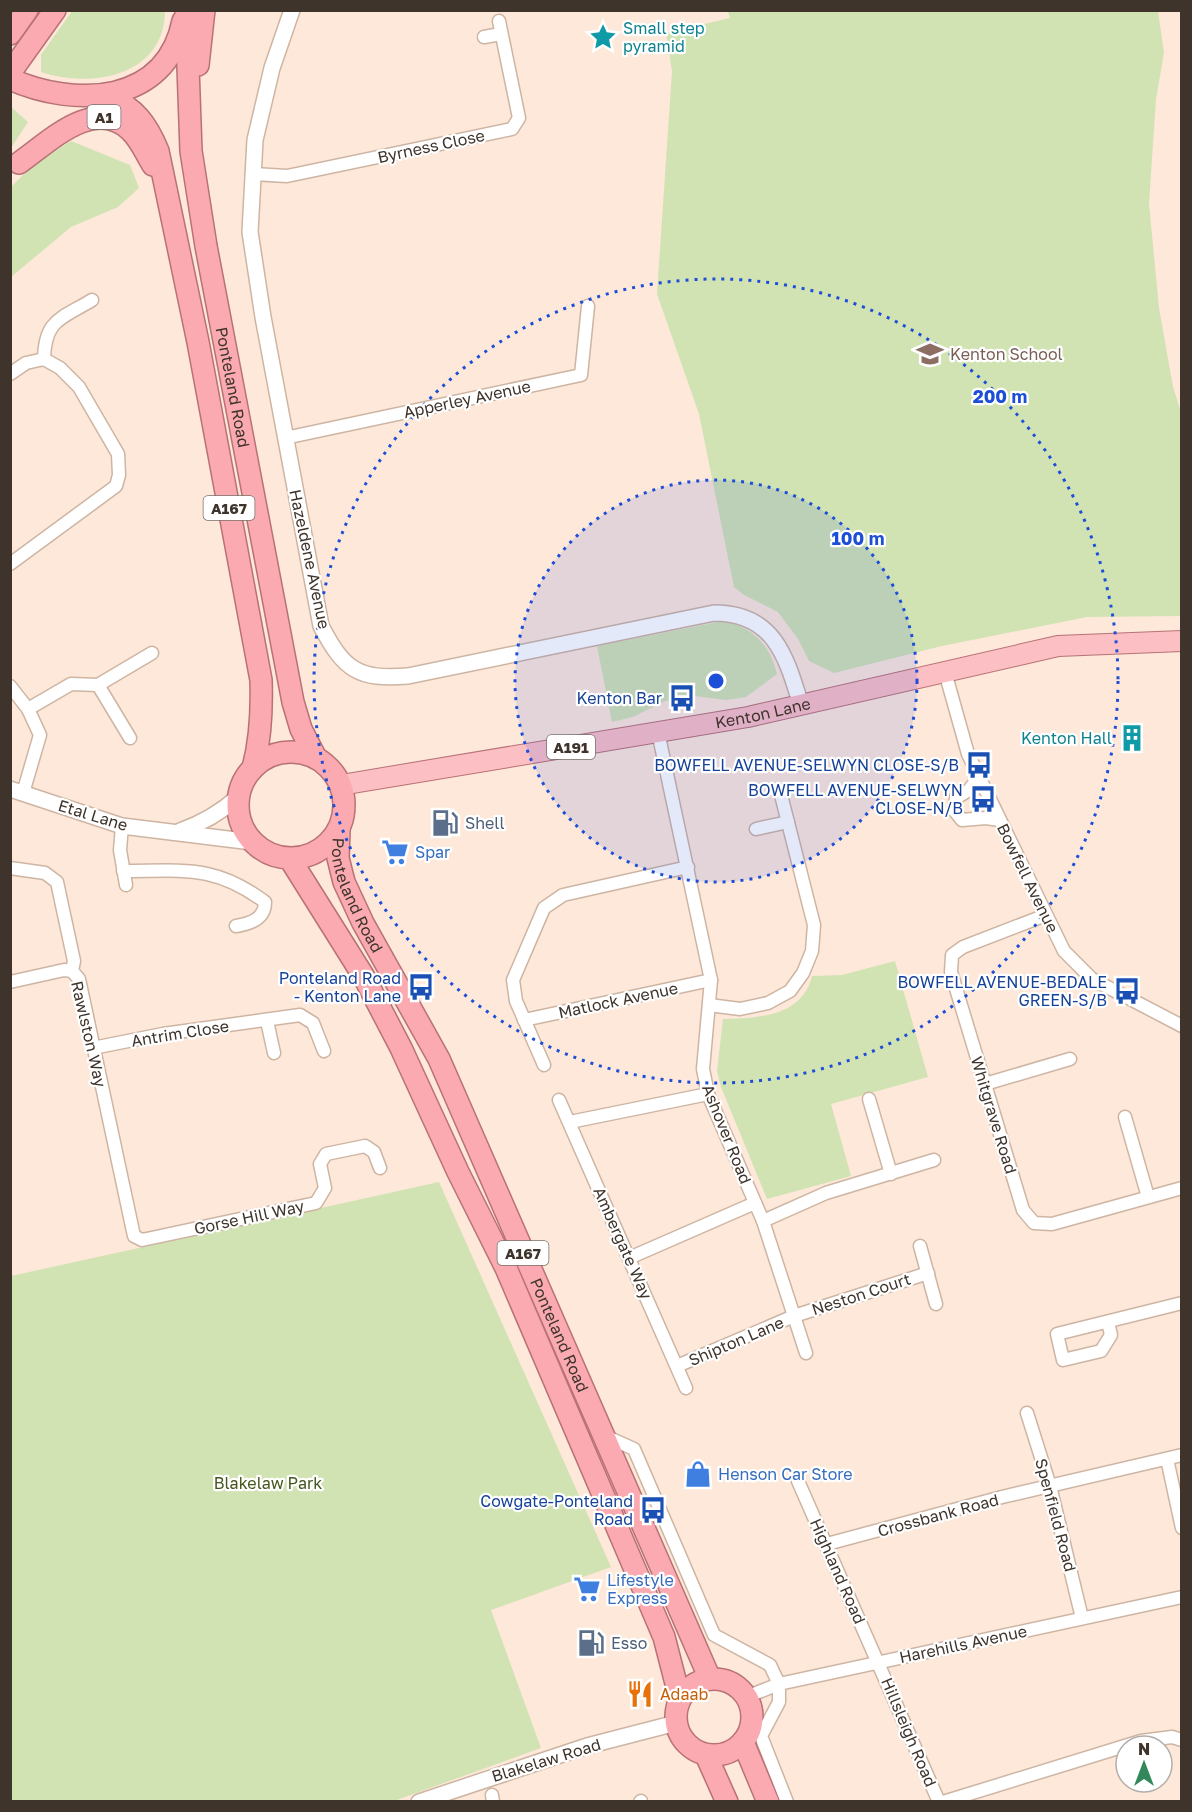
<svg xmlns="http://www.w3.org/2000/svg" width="1192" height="1812" viewBox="0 0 1192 1812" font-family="'Golos Text',sans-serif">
  <rect width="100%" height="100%" fill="#fde8d9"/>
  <g fill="#d1e3b3">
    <path d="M72,11H165C164,76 92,89 41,72V55Z"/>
    <path d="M728,11H1158L1164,53L1156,99L1149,204L1159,308L1173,387L1181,412V616L1087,617L942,646L834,673L809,661L798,639L778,612L744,595L734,587L699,414L657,294L672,71L666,33L730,18Z"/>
    <path d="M11,107L28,122L11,148Z"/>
    <path d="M71,141L130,165L139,188L118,207L71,227L11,277V187L34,164Z"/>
    <path d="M723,621C752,626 770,645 777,674L746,697L726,700L695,696L665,701L633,717L612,722L597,646Z"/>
    <path d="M895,961L928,1077L831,1104L851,1176L767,1199L721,1087L717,1071L723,1019C758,1018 802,1017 812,976L842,975Z"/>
    <path d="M439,1182L611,1567L491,1610L541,1748L394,1801H11V1276Z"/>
  </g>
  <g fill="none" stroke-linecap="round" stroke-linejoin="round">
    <defs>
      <g id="minor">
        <path d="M484,37L501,34"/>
        <path d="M252,174L287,176L512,129L519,118L499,21"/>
        <path d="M44,359C45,319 61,319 92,300"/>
        <path d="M10,374L26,363L44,359L60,368L79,387L118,454L119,475L116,486L10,564"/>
        <path d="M285,438L581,375L588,306"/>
        <path d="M945,672L968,754L1064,951L1092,979L1182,1026"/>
        <path d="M98,685L130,738"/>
        <path d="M10,686L28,709L40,735L23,793"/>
        <path d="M28,709L71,684L98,685L152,653"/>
        <path d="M658,732L711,980L703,1069L708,1094L763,1221L806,1353"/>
        <path d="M979,777L969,790L956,798L954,810L962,820L986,818L1000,820"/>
        <path d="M122,826L120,850L126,885"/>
        <path d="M756,829L788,822"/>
        <path d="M10,868L45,873L57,882L74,961L72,971L79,979L134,1236L142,1240L316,1203L325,1188L320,1164L326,1154L365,1146L374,1152L380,1168"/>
        <path d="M123,871C183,871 214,864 265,902C265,919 250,924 236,926"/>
        <path d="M1046,915L963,947L952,955L951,972L1023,1210L1034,1223L1052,1224L1182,1188"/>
        <path d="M10,982L64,970L72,971"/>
        <path d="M709,1005L740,1009L768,1003L790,991L803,973L812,951L814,925L780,791"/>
        <path d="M524,1020L711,980"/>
        <path d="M267,1021L274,1053"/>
        <path d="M93,1048L163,1034L300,1015L313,1023L324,1051"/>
        <path d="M544,1065L516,1001L513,980L544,908L563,895L688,867"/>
        <path d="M985,1084L1070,1059"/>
        <path d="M869,1099L891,1174"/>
        <path d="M559,1100L686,1388"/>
        <path d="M1125,1117L1148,1197"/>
        <path d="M570,1122L708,1094"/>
        <path d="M763,1221L826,1193L934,1160"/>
        <path d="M920,1246L936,1304"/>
        <path d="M629,1258L755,1203"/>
        <path d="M1108,1322L1111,1335L1101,1351L1063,1360L1057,1334L1182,1303"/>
        <path d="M677,1366L794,1316L928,1273"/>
        <path d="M1027,1413L1050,1486L1082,1618"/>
        <path d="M605,1436L634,1449L714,1635L770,1665L779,1684V1702L761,1736L787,1802"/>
        <path d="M1167,1459L1182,1528"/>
        <path d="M798,1481L939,1802"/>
        <path d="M827,1544L1002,1497L1182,1455"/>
        <path d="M746,1697L779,1684L1182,1597"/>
        <path d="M492,1795L493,1802"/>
        <path d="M640,1802L641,1801"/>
        <path d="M943,1802L1141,1741L1172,1737L1182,1740"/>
      </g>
      <g id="tertiary">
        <path d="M292,10L272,68L255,140L250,232L263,317L321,626C344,670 358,680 408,676L714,613C774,613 786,656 801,705"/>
        <path d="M10,789L122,826L252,842"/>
        <path d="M180,831C203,823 220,813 238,797"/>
        <path d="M419,1802L587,1746L676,1723"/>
      </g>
      <g id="primary">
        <path id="s1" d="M341,785L748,717L1058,646L1182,641"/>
      </g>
      <g id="trunk">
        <path id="s2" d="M186,10L191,151L206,246L293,702L301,729L316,758"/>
        <path d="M10,34L27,10"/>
        <path d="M198,65L204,10"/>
        <path d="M10,73L55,10"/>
        <path d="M10,79C75,108 166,105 183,21"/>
        <path d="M108,96C135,108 147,124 158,151L198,342L261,680C262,710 261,738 253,768"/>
        <path d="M19,163C49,142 94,96 130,130C140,139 146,154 153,165"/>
        <circle cx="291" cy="805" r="53"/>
        <path id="s3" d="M339,830L338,858L344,882L363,923L439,1059L710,1679"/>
        <path d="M290,859L364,977L401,1048L458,1172L506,1268L664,1637L680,1699"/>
        <circle cx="714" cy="1717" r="38"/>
        <path d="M743,1742L768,1802"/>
        <path d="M706,1755L727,1802"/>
      </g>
    </defs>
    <use href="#minor" stroke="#ceb5a3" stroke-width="15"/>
    <use href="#tertiary" stroke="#ceb5a3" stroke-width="18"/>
    <use href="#primary" stroke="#b87275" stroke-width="22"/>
    <use href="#trunk" stroke="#b87275" stroke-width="24"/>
    <use href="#minor" stroke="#fff" stroke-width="12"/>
    <use href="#tertiary" stroke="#fff" stroke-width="15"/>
    <use href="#primary" stroke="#fbbfc4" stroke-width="20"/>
    <use href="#trunk" stroke="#faaab0" stroke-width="21"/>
  </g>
  <circle cx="716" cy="681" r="201" fill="#1d4ed8" fill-opacity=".12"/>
  <g fill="none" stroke="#1d4ed8" stroke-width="3" stroke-dasharray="3 6">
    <circle cx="716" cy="681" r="201"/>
    <circle cx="716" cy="681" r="402"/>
  </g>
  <defs>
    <symbol id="sight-bare" viewBox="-9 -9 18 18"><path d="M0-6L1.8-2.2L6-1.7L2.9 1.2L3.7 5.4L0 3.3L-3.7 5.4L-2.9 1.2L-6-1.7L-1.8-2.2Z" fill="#0f9aa8" stroke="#fff" stroke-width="2.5" paint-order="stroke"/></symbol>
    <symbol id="school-bare" viewBox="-9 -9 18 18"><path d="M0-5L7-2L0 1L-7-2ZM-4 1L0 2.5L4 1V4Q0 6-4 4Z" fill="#8d6e63" stroke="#fff" stroke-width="2.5" paint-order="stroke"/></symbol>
    <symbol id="bus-bare" viewBox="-9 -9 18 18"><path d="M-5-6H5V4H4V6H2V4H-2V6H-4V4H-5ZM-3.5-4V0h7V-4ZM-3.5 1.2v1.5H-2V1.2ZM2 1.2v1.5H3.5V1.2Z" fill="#1a4fb4" stroke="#fff" stroke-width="2.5" paint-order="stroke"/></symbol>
    <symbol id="building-bare" viewBox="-9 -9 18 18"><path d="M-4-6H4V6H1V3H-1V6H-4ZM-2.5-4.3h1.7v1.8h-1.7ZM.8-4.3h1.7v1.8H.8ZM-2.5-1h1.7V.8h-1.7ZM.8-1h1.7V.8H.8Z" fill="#0f9aa8" stroke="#fff" stroke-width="2.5" paint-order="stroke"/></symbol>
    <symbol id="fuel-bare" viewBox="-9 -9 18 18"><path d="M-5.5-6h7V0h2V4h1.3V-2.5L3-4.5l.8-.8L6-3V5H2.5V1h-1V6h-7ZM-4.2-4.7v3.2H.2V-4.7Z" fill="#5c6f8a" stroke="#fff" stroke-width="2.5" paint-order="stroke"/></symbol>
    <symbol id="supermarket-bare" viewBox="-9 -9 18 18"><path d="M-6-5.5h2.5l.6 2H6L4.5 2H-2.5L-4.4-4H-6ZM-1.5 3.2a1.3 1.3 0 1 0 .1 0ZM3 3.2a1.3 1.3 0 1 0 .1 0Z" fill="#3f7fe0" stroke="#fff" stroke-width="2.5" paint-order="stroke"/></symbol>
    <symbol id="shop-bare" viewBox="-9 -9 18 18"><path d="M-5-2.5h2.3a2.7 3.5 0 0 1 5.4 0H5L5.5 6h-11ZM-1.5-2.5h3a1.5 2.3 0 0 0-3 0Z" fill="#3f7fe0" stroke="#fff" stroke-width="2.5" paint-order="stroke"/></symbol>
    <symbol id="restaurant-bare" viewBox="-9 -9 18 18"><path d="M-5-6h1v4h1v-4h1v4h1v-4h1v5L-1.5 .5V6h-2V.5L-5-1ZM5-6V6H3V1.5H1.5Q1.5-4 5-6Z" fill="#e8710a" stroke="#fff" stroke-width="2.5" paint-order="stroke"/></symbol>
  </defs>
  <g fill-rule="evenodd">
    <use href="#sight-bare" x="584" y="18" width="38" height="38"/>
    <use href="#school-bare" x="911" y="335" width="38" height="38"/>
    <use href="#bus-bare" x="663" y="679" width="38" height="38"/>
    <use href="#building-bare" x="1113" y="719" width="38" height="38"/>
    <use href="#bus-bare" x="960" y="746" width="38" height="38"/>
    <use href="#bus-bare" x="964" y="780" width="38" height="38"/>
    <use href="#fuel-bare" x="426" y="804" width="38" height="38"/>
    <use href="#supermarket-bare" x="376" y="833" width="38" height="38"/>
    <use href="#bus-bare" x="402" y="968" width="38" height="38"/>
    <use href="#bus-bare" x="1108" y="972" width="38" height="38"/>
    <use href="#shop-bare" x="679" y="1455" width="38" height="38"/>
    <use href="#bus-bare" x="634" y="1491" width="38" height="38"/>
    <use href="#supermarket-bare" x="568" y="1570" width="38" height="38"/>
    <use href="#fuel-bare" x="572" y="1624" width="38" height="38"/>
    <use href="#restaurant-bare" x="621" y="1675" width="38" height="38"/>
  </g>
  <g text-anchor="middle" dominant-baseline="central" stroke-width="4.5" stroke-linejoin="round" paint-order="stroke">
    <g fill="#fff" stroke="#78716b" stroke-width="1.5">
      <rect x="87.5" y="105" width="33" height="24" rx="4.5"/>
      <rect x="203.5" y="496" width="51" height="24" rx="4.5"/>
      <rect x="547" y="735" width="48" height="24" rx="4.5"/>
      <rect x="497.5" y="1241" width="51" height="24" rx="4.5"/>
    </g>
    <g font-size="15" font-weight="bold" fill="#3e342c">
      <text x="104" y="117">A1</text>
      <text x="229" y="508">A167</text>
      <text x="571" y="747">A191</text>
      <text x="523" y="1253">A167</text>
    </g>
    <g font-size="16" fill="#0d838f" stroke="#fff" text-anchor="start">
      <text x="623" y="28">Small step<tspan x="623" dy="18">pyramid</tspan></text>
      <text x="1112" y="738" text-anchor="end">Kenton Hall</text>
    </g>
    <g font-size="16" fill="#3e342c" stroke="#fff">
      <text transform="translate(431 146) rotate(-12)">Byrness Close</text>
      <text stroke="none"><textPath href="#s2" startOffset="381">Ponteland Road</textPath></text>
      <text transform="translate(467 399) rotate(-12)">Apperley Avenue</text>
      <text transform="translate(310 559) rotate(78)">Hazeldene Avenue</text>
      <text stroke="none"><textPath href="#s1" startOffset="428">Kenton Lane</textPath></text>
      <text transform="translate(93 815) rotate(17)">Etal Lane</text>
      <text transform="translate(1028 878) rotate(64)">Bowfell Avenue</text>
      <text stroke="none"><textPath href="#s3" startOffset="69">Ponteland Road</textPath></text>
      <text transform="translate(618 1000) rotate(-12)">Matlock Avenue</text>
      <text transform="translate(180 1033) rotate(-9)">Antrim Close</text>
      <text transform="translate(89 1034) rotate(77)">Rawlston Way</text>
      <text transform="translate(994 1115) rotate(73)">Whitgrave Road</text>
      <text transform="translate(727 1134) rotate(68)">Ashover Road</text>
      <text transform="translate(249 1217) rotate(-12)">Gorse Hill Way</text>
      <text transform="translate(623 1243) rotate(66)">Ambergate Way</text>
      <text transform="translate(861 1294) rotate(-18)">Neston Court</text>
      <text stroke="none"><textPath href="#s3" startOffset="555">Ponteland Road</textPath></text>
      <text transform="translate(736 1341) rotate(-23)">Shipton Lane</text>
      <text transform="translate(938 1515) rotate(-15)">Crossbank Road</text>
      <text transform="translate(1056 1515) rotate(75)">Spenfield Road</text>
      <text transform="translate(838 1571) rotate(66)">Highland Road</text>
      <text transform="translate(963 1644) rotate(-12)">Harehills Avenue</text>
      <text transform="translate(909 1732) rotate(67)">Hillsleigh Road</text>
      <text transform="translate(546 1760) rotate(-17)">Blakelaw Road</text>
    </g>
    <g font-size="16" fill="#785e54" stroke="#fff" text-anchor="start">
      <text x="950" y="354">Kenton School</text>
    </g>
    <g font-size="16" fill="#164399" stroke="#fff" text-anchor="end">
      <text x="662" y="698">Kenton Bar</text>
      <text x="959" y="765">BOWFELL AVENUE-SELWYN CLOSE-S/B</text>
      <text x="963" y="790">BOWFELL AVENUE-SELWYN<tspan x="963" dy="18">CLOSE-N/B</tspan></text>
      <text x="401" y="978">Ponteland Road<tspan x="401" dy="18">- Kenton Lane</tspan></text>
      <text x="1107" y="982">BOWFELL AVENUE-BEDALE<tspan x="1107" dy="18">GREEN-S/B</tspan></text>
      <text x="633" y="1501">Cowgate-Ponteland<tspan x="633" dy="18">Road</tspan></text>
    </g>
    <g font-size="16" fill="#4e5e75" stroke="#fff" text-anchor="start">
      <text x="465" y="823">Shell</text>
      <text x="611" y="1643">Esso</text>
    </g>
    <g font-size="16" fill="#366cbe" stroke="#fff" text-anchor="start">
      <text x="415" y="852">Spar</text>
      <text x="718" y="1474">Henson Car Store</text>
      <text x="607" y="1580">Lifestyle<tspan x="607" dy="18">Express</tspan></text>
    </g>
    <g font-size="16" fill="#45561d" stroke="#fff">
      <text x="268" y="1483">Blakelaw Park</text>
    </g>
    <g font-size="16" fill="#c56008" stroke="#fff" text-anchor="start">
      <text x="660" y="1694">Adaab</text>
    </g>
  </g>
  <circle cx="716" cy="681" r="9" fill="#1d4ed8" stroke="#fff" stroke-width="3"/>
  <g font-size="18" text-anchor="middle" font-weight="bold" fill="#1d4ed8" stroke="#fff" stroke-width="4.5" stroke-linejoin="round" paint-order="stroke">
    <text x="1000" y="403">200 m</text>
    <text x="858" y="545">100 m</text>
  </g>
  <rect width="1192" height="1812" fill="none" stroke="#3e342c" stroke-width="24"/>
  <g transform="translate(1144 1764)"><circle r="28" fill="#ffffff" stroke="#b2aeab" stroke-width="1.5"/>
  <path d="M0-4.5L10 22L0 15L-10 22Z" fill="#33885b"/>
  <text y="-9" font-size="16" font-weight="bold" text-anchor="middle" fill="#3e342c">N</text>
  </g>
</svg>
